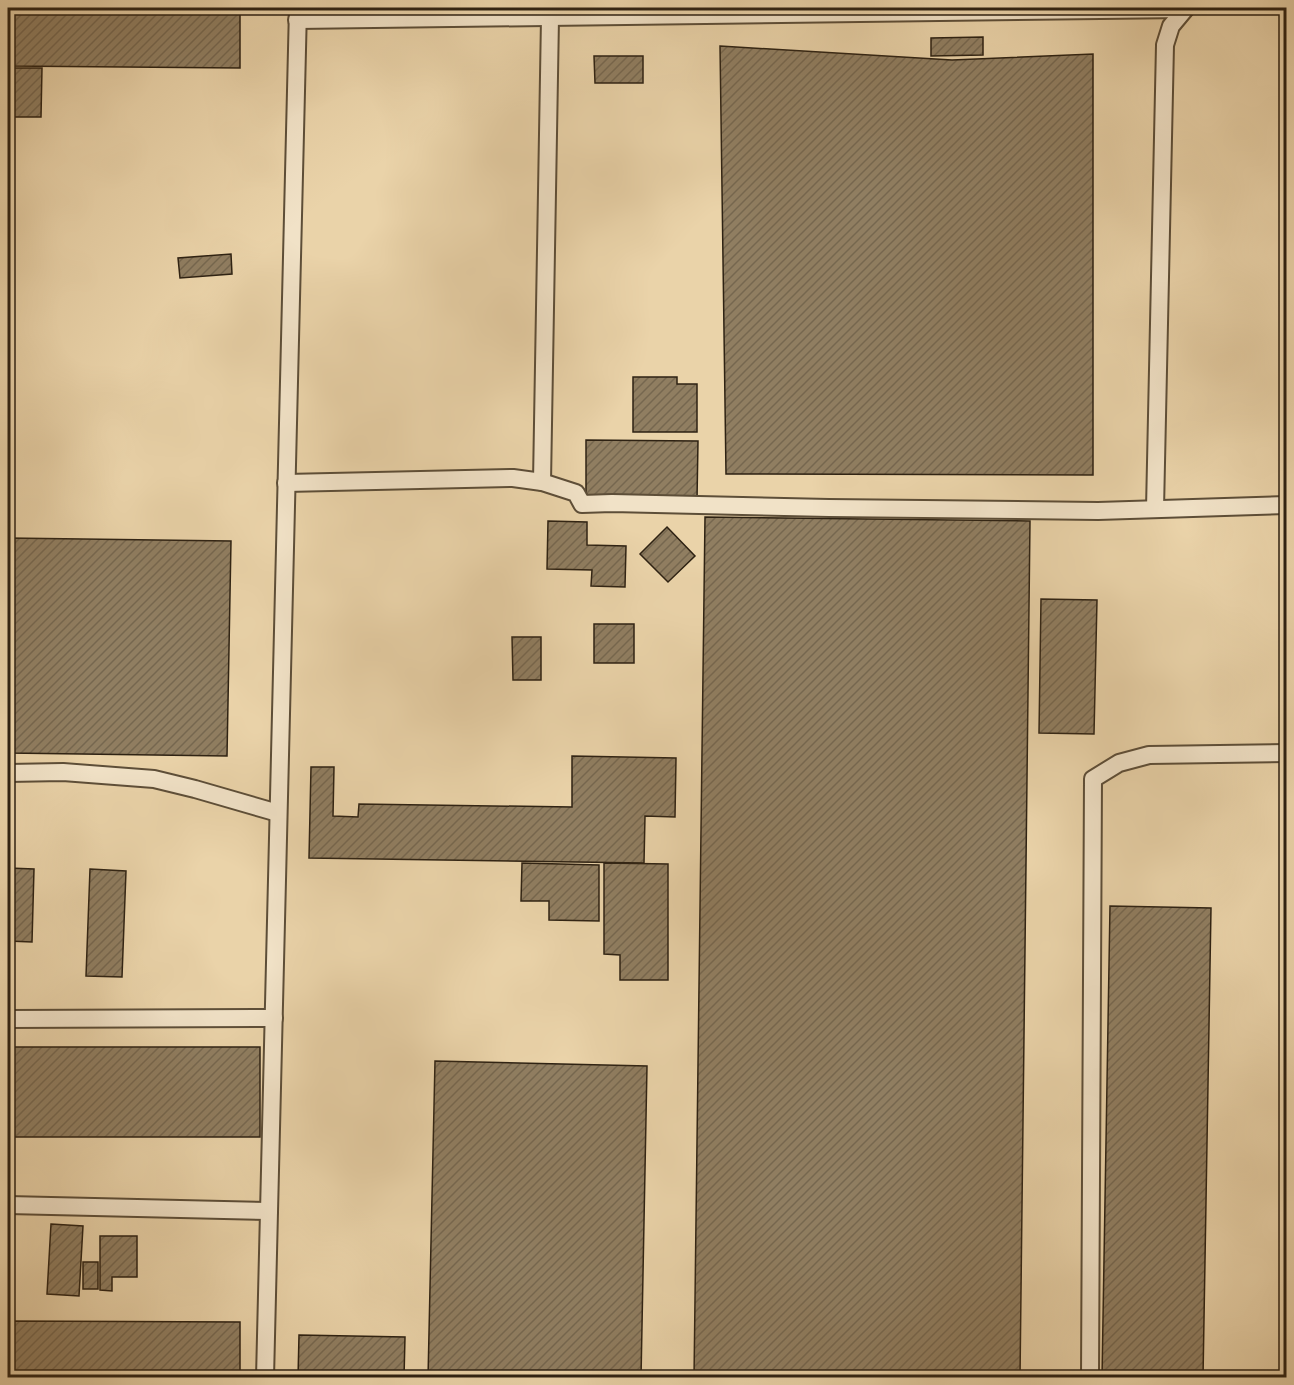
<svg xmlns="http://www.w3.org/2000/svg" width="1294" height="1385" viewBox="0 0 1294 1385" font-family="'Sorts Mill Goudy',serif">
  <defs>
    <pattern id="building-hatch" width="6" height="6" patternUnits="userSpaceOnUse" patternTransform="scale(1.5)"><rect width="6" height="6" fill="#907e61"/><path d="M-1 1l2-2M0 6l6-6M5 7l2-2" fill="none" stroke="#76674f"/></pattern>
  </defs>
  <rect width="100%" height="100%" fill="#ead3a9"/>
  <filter id="stains"><feTurbulence type="fractalNoise" baseFrequency=".00333" numOctaves="4"/><feColorMatrix values="0 0 0 0 .2 0 0 0 0 .09 0 0 0 0 .02 0 0 0 .5 -.17"/></filter>
  <radialGradient id="worn" r=".72"><stop offset=".6" stop-color="#630" stop-opacity="0"/><stop offset="1" stop-color="#630" stop-opacity=".3"/></radialGradient>
  <g fill="url(#building-hatch)" stroke="#2e2213" stroke-width="1.5">
    <path d="M8,8H240V68L8,66Z"/>
    <path d="M983,37V55L931,56V38Z"/>
    <path d="M720,46L952,60L1093,54V475L726,474Z"/>
    <path d="M594,56H643V83H595Z"/>
    <path d="M8,68H42L41,117H8Z"/>
    <path d="M231,254L232,274L180,278L178,258Z"/>
    <path d="M633,377H677V384H697V432H633Z"/>
    <path d="M586,440L698,441L697,500L586,498Z"/>
    <path d="M705,517L1030,521L1020,1378H694Z"/>
    <path d="M548,521L587,522V545L626,546L625,587L591,586L592,570L547,569Z"/>
    <path d="M667,527L695,556L668,582L640,554Z"/>
    <path d="M8,538L231,541L227,756L8,753Z"/>
    <path d="M1041,599L1097,600L1094,734L1039,733Z"/>
    <rect x="594" y="624" width="40" height="39"/>
    <path d="M512,637H541V680H513Z"/>
    <path d="M572,756L676,758L675,817L645,816L644,863L309,858L311,767H334L333,816L358,817L359,804L572,807Z"/>
    <path d="M522,863L599,865V921L549,920V901H521Z"/>
    <path d="M604,863L668,864V980H620V955L604,954Z"/>
    <path d="M8,868L34,869L32,942L8,941Z"/>
    <path d="M90,869L126,871L122,977L86,976Z"/>
    <path d="M1110,906L1211,908L1203,1378H1102Z"/>
    <rect x="8" y="1047" width="252" height="90"/>
    <path d="M435,1061L647,1066L641,1378H428Z"/>
    <path d="M51,1224L83,1226L79,1296L47,1294Z"/>
    <path d="M100,1236H137V1277H112V1291L100,1290Z"/>
    <rect x="83" y="1262" width="15" height="27"/>
    <path d="M8,1321L240,1322V1378H8Z"/>
    <path d="M299,1335L405,1337L404,1378H298Z"/>
  </g>
  <g fill="none" stroke-linecap="round" stroke-linejoin="round">
    <defs>
      <g id="lane">
        <path d="M297,20L1185,9"/>
        <path d="M542,482L550,18"/>
        <path d="M286,483L513,478L542,482L576,493L582,504L612,503L829,508L1098,511L1286,505"/>
        <path d="M1155,509L1165,45L1171,26L1186,8"/>
        <path d="M8,773L63,772L154,779L195,789L278,813"/>
        <path d="M8,1019L274,1018"/>
        <path d="M8,1205L269,1211"/>
        <path d="M265,1378L298,8"/>
        <path d="M1090,1378L1093,779L1119,763L1149,755L1286,753"/>
      </g>
    </defs>
    <use href="#lane" stroke="#5d4e38" stroke-width="20"/>
    <use href="#lane" stroke="#f1e2c7" stroke-width="16"/>
  </g>
  <rect width="1294" height="1385" fill="none" stroke="#ead3a9" stroke-width="30"/>
  <rect x="9" y="9" width="1276" height="1367" fill="none" stroke="#2e2213" stroke-width="3"/>
  <rect x="15" y="15" width="1264" height="1355" fill="none" stroke="#2e2213" stroke-width="1.5"/>
  <rect width="100%" height="100%" filter="url(#stains)"/>
  <rect width="100%" height="100%" fill="url(#worn)"/>
</svg>
